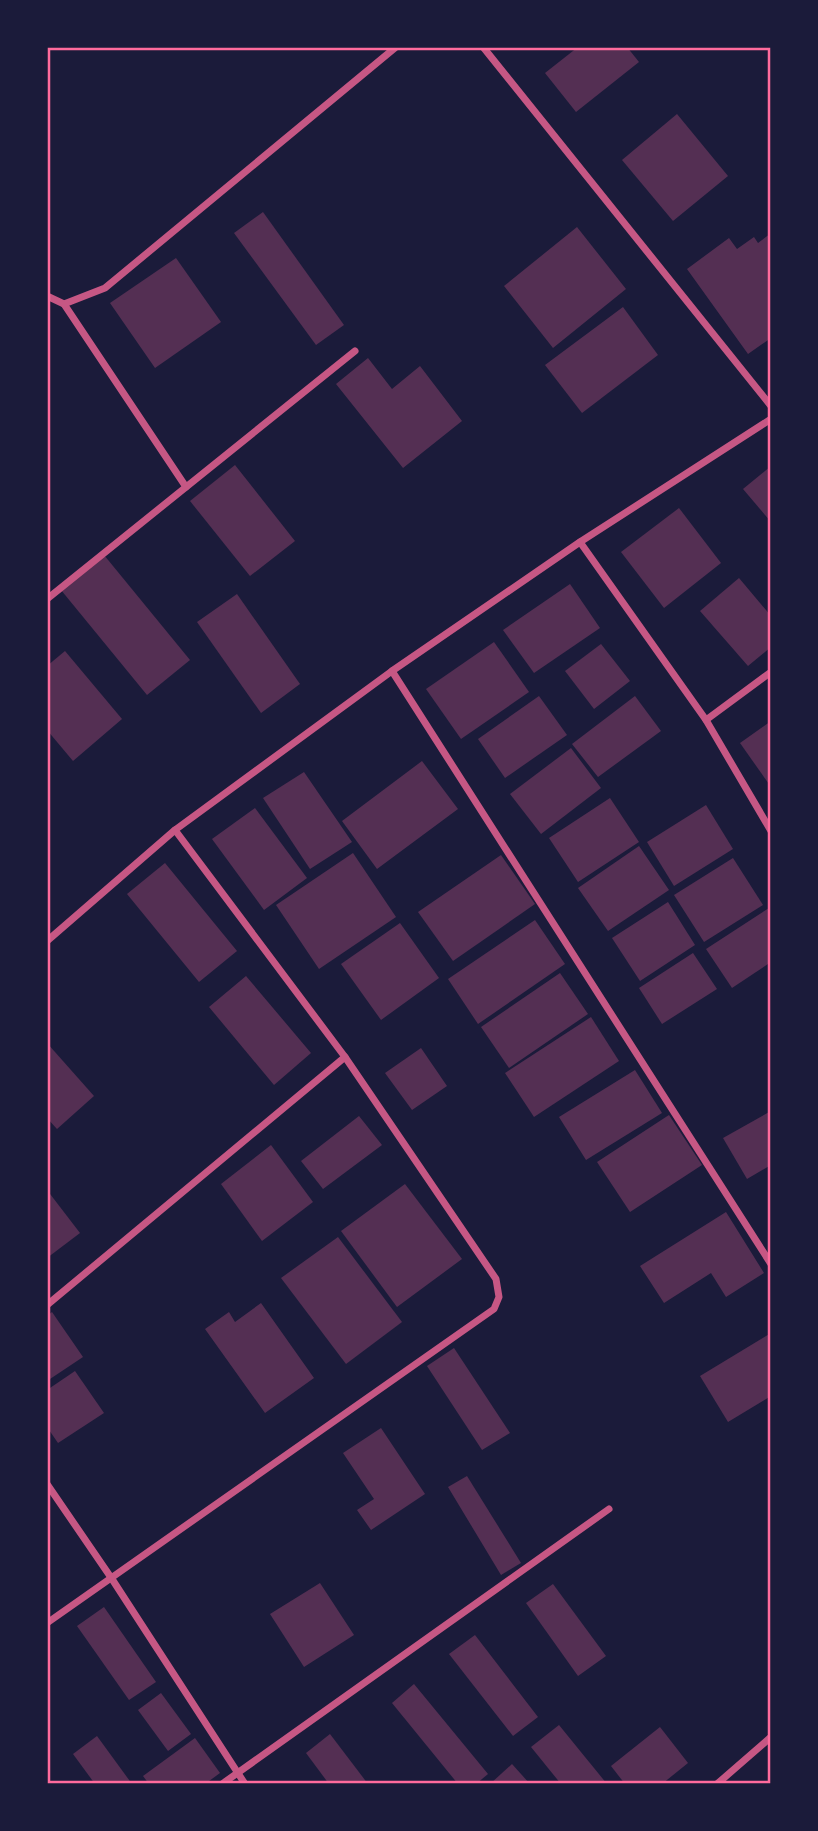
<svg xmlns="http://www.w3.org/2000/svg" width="818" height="1831" viewBox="0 0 818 1831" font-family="'Golos Text',sans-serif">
  <rect width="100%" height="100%" fill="#1b1b3a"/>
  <g fill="#542f53">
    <path d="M578,47H627L639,62L576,112L545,73Z"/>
    <path d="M677,114L728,176L673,221L622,160Z"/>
    <path d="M263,212L344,325L316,345L234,233Z"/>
    <path d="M577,227L626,289L553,348L504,286Z"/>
    <path d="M771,233V338L748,354L687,269L729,238L737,249L754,237L758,243Z"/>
    <path d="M176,258L221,322L155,368L110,303Z"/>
    <path d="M623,307L658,355L582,413L545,365Z"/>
    <path d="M368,358L392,389L420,366L462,421L403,468L336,384Z"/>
    <path d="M235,465L295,541L250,576L190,501Z"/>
    <path d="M771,466V522L743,489Z"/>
    <path d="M679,508L721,563L664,608L621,552Z"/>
    <path d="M104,555L190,660L147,695L61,590Z"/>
    <path d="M739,578L771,616V647L748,666L700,611Z"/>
    <path d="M570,584L600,628L534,673L503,630Z"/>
    <path d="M237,594L300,684L261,713L197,622Z"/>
    <path d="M494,642L529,692L461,739L426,689Z"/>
    <path d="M601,644L630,681L594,709L565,671Z"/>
    <path d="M65,651L122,719L73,761L47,730V666Z"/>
    <path d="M539,696L567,735L505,778L478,739Z"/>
    <path d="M635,696L661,731L598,777L572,744Z"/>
    <path d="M771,721V787L740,743Z"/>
    <path d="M571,748L601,788L541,834L510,794Z"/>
    <path d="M422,761L458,809L377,869L342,821Z"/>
    <path d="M304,772L352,842L310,869L263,798Z"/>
    <path d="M610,798L639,842L578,882L549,838Z"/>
    <path d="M706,805L733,849L674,886L647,842Z"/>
    <path d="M255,808L307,878L264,910L212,839Z"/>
    <path d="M639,846L669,890L608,931L578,888Z"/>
    <path d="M353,853L396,917L319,969L276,905Z"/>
    <path d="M501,855L535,904L453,961L418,912Z"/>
    <path d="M733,858L763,905L704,942L674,895Z"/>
    <path d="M165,863L237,951L199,982L127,894Z"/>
    <path d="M668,902L695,945L640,981L612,938Z"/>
    <path d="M769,908L771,962L732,988L706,949Z"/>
    <path d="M535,920L565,964L478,1024L448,979Z"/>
    <path d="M400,923L439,978L381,1020L341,964Z"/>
    <path d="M693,953L717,989L662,1024L639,988Z"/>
    <path d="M560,973L588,1014L509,1068L481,1027Z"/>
    <path d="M246,976L311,1053L274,1085L209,1007Z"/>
    <path d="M591,1017L619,1061L534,1117L505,1073Z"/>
    <path d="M47,1043L94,1096L57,1129L47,1118Z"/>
    <path d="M421,1048L447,1086L412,1110L385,1073Z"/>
    <path d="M635,1070L662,1113L586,1160L559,1117Z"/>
    <path d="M771,1111V1165L747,1179L723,1138Z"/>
    <path d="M669,1115L702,1165L630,1212L597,1162Z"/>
    <path d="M359,1116L382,1145L323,1189L301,1161Z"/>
    <path d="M271,1145L313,1202L262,1241L221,1184Z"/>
    <path d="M405,1184L462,1259L397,1307L341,1231Z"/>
    <path d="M47,1190L80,1233L47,1258Z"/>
    <path d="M726,1212L764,1273L726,1297L711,1273L664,1303L640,1266Z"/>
    <path d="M338,1237L402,1322L346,1364L281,1278Z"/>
    <path d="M261,1303L314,1378L265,1413L205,1329L229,1312L235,1322Z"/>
    <path d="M52,1312L83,1357L47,1381V1316Z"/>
    <path d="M771,1333V1396L728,1422L700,1376Z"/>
    <path d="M454,1348L510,1433L482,1450L427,1366Z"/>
    <path d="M75,1371L104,1413L58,1443L47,1427V1390Z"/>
    <path d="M381,1428L425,1494L371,1530L357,1510L374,1499L343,1453Z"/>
    <path d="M467,1476L521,1563L501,1575L448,1487Z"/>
    <path d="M320,1583L354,1635L304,1667L270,1614Z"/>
    <path d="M553,1584L606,1656L578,1676L526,1603Z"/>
    <path d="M104,1607L156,1682L129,1700L77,1626Z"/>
    <path d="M475,1635L538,1717L513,1736L449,1654Z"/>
    <path d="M414,1684L488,1774L476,1784H458L392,1703Z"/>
    <path d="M161,1693L191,1734L168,1751L138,1710Z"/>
    <path d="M559,1725L607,1784H561L531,1747Z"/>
    <path d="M660,1727L688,1763L662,1784H625L611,1766Z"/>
    <path d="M330,1734L368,1784H329L306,1753Z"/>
    <path d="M97,1736L132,1784H95L73,1754Z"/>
    <path d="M195,1738L220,1773L205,1784H149L143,1776Z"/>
    <path d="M512,1764L530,1784H490Z"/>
  </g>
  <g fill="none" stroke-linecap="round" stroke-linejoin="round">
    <g stroke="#c65784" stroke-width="7">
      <path d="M483,47L771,406"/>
      <path d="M47,296L64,304L186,487"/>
      <path d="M64,304L105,288L396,47"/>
      <path d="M580,542L706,720L771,831"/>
      <path d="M47,599L355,351"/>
      <path d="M392,671L771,1264"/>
      <path d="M706,720L771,672"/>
      <path d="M47,941L175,830L392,671L580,542L771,419"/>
      <path d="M47,1305L345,1057"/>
      <path d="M47,1484L112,1579L245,1784"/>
      <path d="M47,1623L494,1309L499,1297L496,1279L345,1057L175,830"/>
      <path d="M222,1784L609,1509"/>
      <path d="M717,1784L771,1737"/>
    </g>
  </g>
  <rect width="818" height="1831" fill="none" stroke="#1b1b3a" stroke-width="98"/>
  <rect x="49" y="49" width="720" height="1733" fill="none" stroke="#ff6b9d" stroke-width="2.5"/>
</svg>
